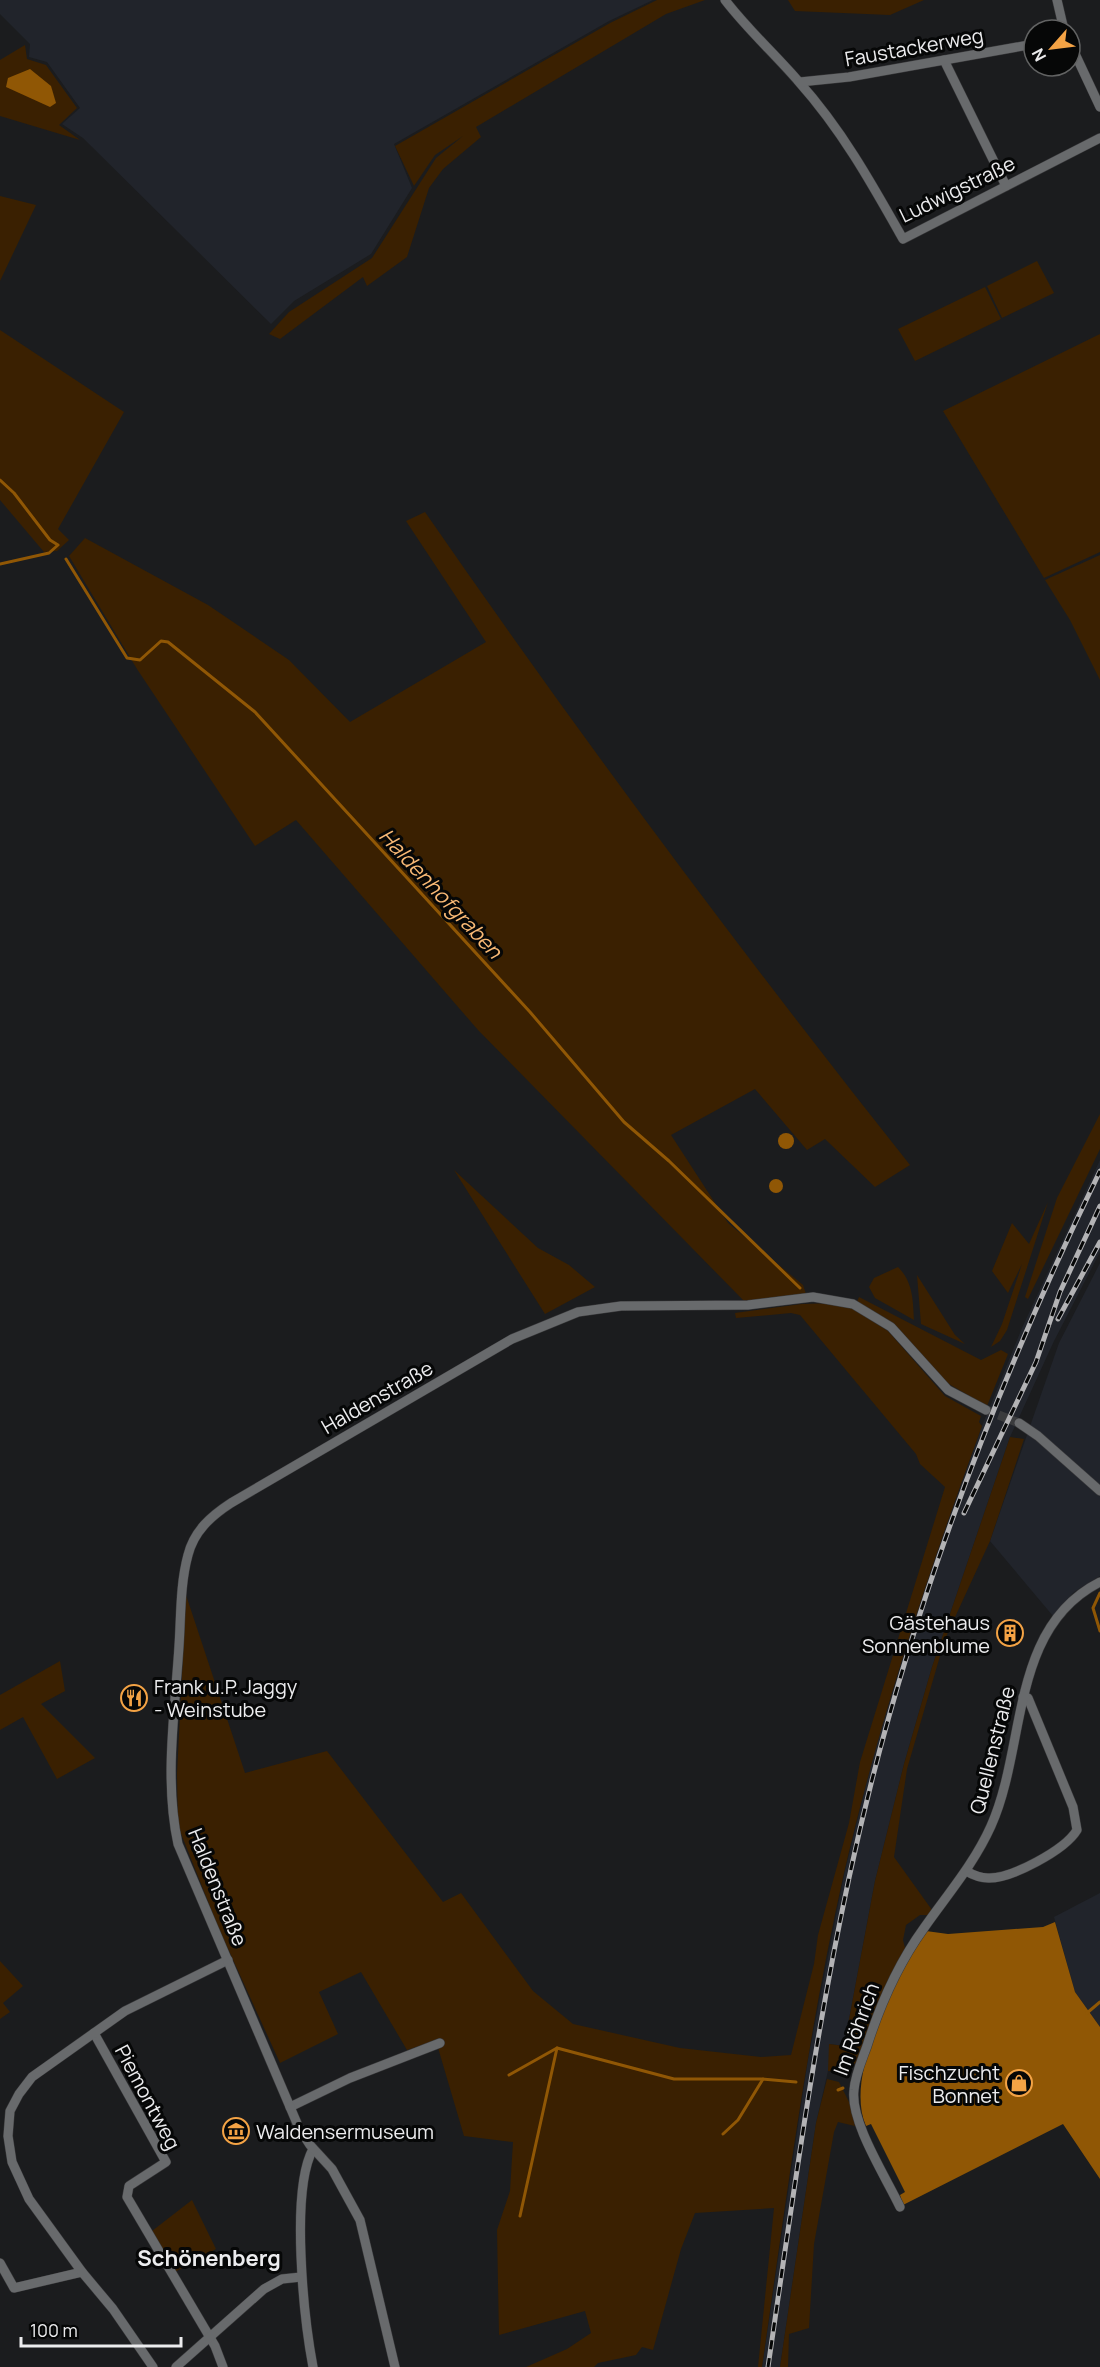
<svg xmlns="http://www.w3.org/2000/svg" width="1100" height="2367" viewBox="0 0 1100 2367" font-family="Manrope,sans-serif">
  <rect width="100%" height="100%" fill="#1b1c1e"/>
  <g fill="#21242b">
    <path d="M0,0H653L609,21L394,144L412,188L371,254L294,301L271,324L83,138L62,124L80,108L47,62L29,57L30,44L0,14Z"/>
    <path d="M1100,1160V1252L1054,1341L1010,1437L932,1667L904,1764L875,1881L844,2046L830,2044V2062L816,2123L780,2367H762L808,2059L844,1875L873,1756L921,1597L982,1426L1022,1328Z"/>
    <path d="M1100,1263V1576L1074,1592L1053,1616L990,1541L1059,1343Z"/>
    <path d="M1100,1893V2027L1075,1992L1054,1917Z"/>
  </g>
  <g fill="#3a2001">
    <path d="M657,0H705L666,14L476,127L481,137L443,169L429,188L407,257L367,286L363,277L280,339L269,334L289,312L372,258L436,158L463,136L435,155L414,186L395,146L610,23Z"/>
    <path d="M788,0H924L890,15L795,11Z"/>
    <path d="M25,45L27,59L46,65L77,108L59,125L80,140L0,116V60Z"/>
    <path d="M0,196L36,205L0,281Z"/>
    <path d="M1037,261L1054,293L1002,318L987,286Z"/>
    <path d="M985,287L1001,319L915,361L898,329Z"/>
    <path d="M0,330L124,412L58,529L69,540L57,551L44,552L0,500Z"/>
    <path d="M1100,334V552L1044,578L943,411Z"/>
    <path d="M425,512C579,735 741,952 910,1165L875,1187L825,1139L807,1150L755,1089L671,1135L728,1223L803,1285L806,1294L744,1301L478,1030L296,820L255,846L137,669L69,556L85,538L208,605L289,660L350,722L486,642L406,521Z"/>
    <path d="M1100,555V680L1070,620L1045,580Z"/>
    <path d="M1100,1114V1149L1028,1299L1025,1297L1057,1198Z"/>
    <path d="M454,1170L538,1248L569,1265L595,1287L545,1314Z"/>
    <path d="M1048,1202L1007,1330L1000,1341L991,1347L1002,1324L1022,1264L1008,1293L992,1271L1012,1223L1029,1244Z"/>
    <path d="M898,1267C913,1282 913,1300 914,1320L875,1298L869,1287L874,1278Z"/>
    <path d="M917,1275L955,1335L965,1344L921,1324Z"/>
    <path d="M859,1297L981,1360L1001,1350L1008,1354L987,1406L942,1380L857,1302Z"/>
    <path d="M836,1303L855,1310L888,1331L945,1396L981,1416L979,1422L982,1426C928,1573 879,1721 844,1873C807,2037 786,2200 762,2367H758L774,2208L695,2213L681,2249L653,2350L642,2347L636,2355L598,2363L594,2367H526L567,2349L591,2333L585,2311L499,2335L497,2230L510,2191L513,2142L464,2136L436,2041L407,2050L361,1972L319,1992L338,2034L280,2063L219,1929L178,1826L177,1774L186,1595L245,1773L327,1751L443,1902L461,1893L533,1991L573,2024L680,2048L761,2057L791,2055L814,1964L818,1935L849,1823L860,1762L945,1487L920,1464L916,1454L800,1315L791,1313L736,1318L735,1313L802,1304Z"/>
    <path d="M1010,1437L1024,1439L990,1541L945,1639L907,1769L894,1857L932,1910L928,1915H920L906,1925L903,1940L905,1948L878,2005L858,2061L846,2072L828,2071L829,2044L844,2046L875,1881L904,1764L932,1667Z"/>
    <path d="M60,1661L65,1691L41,1704L95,1758L57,1779L23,1717L0,1730V1695Z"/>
    <path d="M0,1961L23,1986L3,2003L10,2012L0,2019Z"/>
    <path d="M827,2079L839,2082L850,2104L855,2126L838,2122L834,2132L814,2244L809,2328L789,2334L788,2367H780L816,2123Z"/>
    <path d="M192,2200L216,2249L175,2272L152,2231Z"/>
  </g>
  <g fill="#905705">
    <path d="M30,69L51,86L56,103L50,107L6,87L8,78Z"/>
    <circle cx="786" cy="1141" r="8"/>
    <circle cx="776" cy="1186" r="7"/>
    <path d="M1055,1922L1075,1992L1100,2027V2179L1063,2124L903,2205L900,2195L905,2192L871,2124L866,2126C843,2074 898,1976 926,1931L948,1934L1043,1927Z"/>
  </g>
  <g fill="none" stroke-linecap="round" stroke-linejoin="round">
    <g stroke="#905705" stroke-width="3">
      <path d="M0,480L14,493L50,540L58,545L49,553L0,564"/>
      <path d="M66,559L127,658L140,660L161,641L168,642L255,712L530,1012L624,1122L669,1161L800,1288"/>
      <path d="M1100,1593L1093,1608L1100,1631"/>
      <path d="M1087,2013L1100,2002"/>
      <path d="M509,2075L557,2048"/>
      <path d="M838,2090L843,2088"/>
      <path d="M723,2134L738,2120L763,2079"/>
      <path d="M520,2216L557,2048L674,2079H761L796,2082"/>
    </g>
    <path stroke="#3a3b3d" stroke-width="9" stroke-dasharray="9 4.5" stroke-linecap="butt" d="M986,1410L1019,1423"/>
    <defs>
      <g id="street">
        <path d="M725,0C748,30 775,54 799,82C842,130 872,184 903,239L1100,138"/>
        <path d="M1057,0L1064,30"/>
        <path d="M1070,43L1100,107"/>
        <path d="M944,60L1006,186"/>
        <path d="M800,82L849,77L1034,44"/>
        <path d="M1019,1423L1038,1436L1100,1491"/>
        <path d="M966,1871C973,1875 979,1878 988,1878C1011,1879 1065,1850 1077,1830L1073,1807L1028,1698L1023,1697"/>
        <path d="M94,2033L166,2162L129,2186L127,2197L215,2346L223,2367"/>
        <path d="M290,2107L350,2078L440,2043"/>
        <path d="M900,2207C886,2177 850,2122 854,2090C855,2075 862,2060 867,2046C880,2005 898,1964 924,1928C947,1895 974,1864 991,1826C1027,1746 1009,1628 1100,1582"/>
        <path d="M0,2263L14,2288L82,2272"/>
        <path d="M153,2367L113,2309L82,2272L29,2199L12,2162L8,2136L10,2111L19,2094L32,2077L125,2011L228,1960"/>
        <path d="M176,2367L264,2289L282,2279L301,2277"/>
        <path d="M313,2367C304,2319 290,2191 313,2149"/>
        <path d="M395,2367L360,2220L332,2169L310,2145L299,2128L178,1844C164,1780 175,1711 179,1646C181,1617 180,1584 188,1555C194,1531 211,1516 231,1503L512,1339L578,1312L621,1306L748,1305L813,1297L853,1304L891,1327L948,1390L986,1410"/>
      </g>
    </defs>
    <use href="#street" stroke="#39393b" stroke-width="10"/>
    <use href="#street" stroke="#686a6c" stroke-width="9"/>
    <defs>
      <g id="rail">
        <path d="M1058,1319L1100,1242"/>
        <path d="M964,1513L1036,1362L1060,1292L1100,1206"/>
        <path d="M768,2367C792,2204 814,2040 849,1878C901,1634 991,1395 1100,1171"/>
      </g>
    </defs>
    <use href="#rail" stroke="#b3b3b5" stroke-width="5"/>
    <use href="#rail" stroke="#060707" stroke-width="3" stroke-dasharray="9" stroke-linecap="butt"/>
  </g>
  <defs>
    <symbol id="building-ring" viewBox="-11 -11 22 22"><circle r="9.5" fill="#060707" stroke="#f4a345" stroke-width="1.5"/><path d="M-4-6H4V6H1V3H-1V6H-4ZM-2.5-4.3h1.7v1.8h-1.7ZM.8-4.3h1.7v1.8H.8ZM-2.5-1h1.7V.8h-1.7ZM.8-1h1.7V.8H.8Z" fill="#f4a345"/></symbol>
    <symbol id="restaurant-ring" viewBox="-11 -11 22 22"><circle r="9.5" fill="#060707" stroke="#f4a345" stroke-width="1.5"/><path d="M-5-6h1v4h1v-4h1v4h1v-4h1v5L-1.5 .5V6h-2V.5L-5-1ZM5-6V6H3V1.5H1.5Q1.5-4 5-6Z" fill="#f4a345"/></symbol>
    <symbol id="shop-ring" viewBox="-11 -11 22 22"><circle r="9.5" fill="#060707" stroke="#f4a345" stroke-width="1.5"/><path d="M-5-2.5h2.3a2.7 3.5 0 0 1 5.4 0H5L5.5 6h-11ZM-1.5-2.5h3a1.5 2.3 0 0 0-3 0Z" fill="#f4a345"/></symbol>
    <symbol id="museum-ring" viewBox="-11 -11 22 22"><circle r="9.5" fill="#060707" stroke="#f4a345" stroke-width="1.5"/><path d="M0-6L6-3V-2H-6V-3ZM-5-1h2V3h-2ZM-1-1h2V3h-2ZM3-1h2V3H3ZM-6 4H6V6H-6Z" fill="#f4a345"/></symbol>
  </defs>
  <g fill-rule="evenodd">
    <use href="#building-ring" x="995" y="1618" width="30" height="30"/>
    <use href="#restaurant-ring" x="119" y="1683" width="30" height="30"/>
    <use href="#shop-ring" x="1004" y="2068" width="30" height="30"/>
    <use href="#museum-ring" x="221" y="2116" width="30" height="30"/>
  </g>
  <g text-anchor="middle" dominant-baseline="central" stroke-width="6" stroke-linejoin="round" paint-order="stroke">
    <g font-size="20" fill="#ececee" stroke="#060707">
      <text transform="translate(914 47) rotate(-10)">Faustackerweg</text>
      <text transform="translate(957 189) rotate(-26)">Ludwigstraße</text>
      <text transform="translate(377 1397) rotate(-30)">Haldenstraße</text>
      <text transform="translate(992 1750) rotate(-76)">Quellenstraße</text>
      <text transform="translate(218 1887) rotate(68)">Haldenstraße</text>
      <text transform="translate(856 2029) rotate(-70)">Im Röhrich</text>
      <text transform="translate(148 2097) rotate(62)">Piemontweg</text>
    </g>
    <g font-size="20" fill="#ececee" stroke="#060707" text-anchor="end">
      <text x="990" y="1622">Gästehaus<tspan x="990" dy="23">Sonnenblume</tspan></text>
      <text x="154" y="1686" text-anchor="start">Frank u.P. Jaggy<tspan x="154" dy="23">- Weinstube</tspan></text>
      <text x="1000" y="2072">Fischzucht<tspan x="1000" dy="23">Bonnet</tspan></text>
      <text x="256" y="2131" text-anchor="start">Waldensermuseum</text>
    </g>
    <g font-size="21" font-style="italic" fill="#f9b975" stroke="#060707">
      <text transform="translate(441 893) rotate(47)">Haldenhofgraben</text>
    </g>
    <g font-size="22" font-weight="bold" fill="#ececee" stroke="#060707">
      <text x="209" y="2258">Schönenberg</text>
    </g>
  </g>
  <g transform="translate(1052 48) rotate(242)"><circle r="28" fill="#060707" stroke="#626363" stroke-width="1.5"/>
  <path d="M0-4.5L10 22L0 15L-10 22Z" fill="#f4a345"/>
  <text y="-9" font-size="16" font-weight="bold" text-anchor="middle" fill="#ececee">N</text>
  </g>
  <path d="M21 2337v9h160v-9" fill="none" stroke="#ececee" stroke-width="3"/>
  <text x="30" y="2337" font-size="18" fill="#ececee" stroke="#060707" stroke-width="4.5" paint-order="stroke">100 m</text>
</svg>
